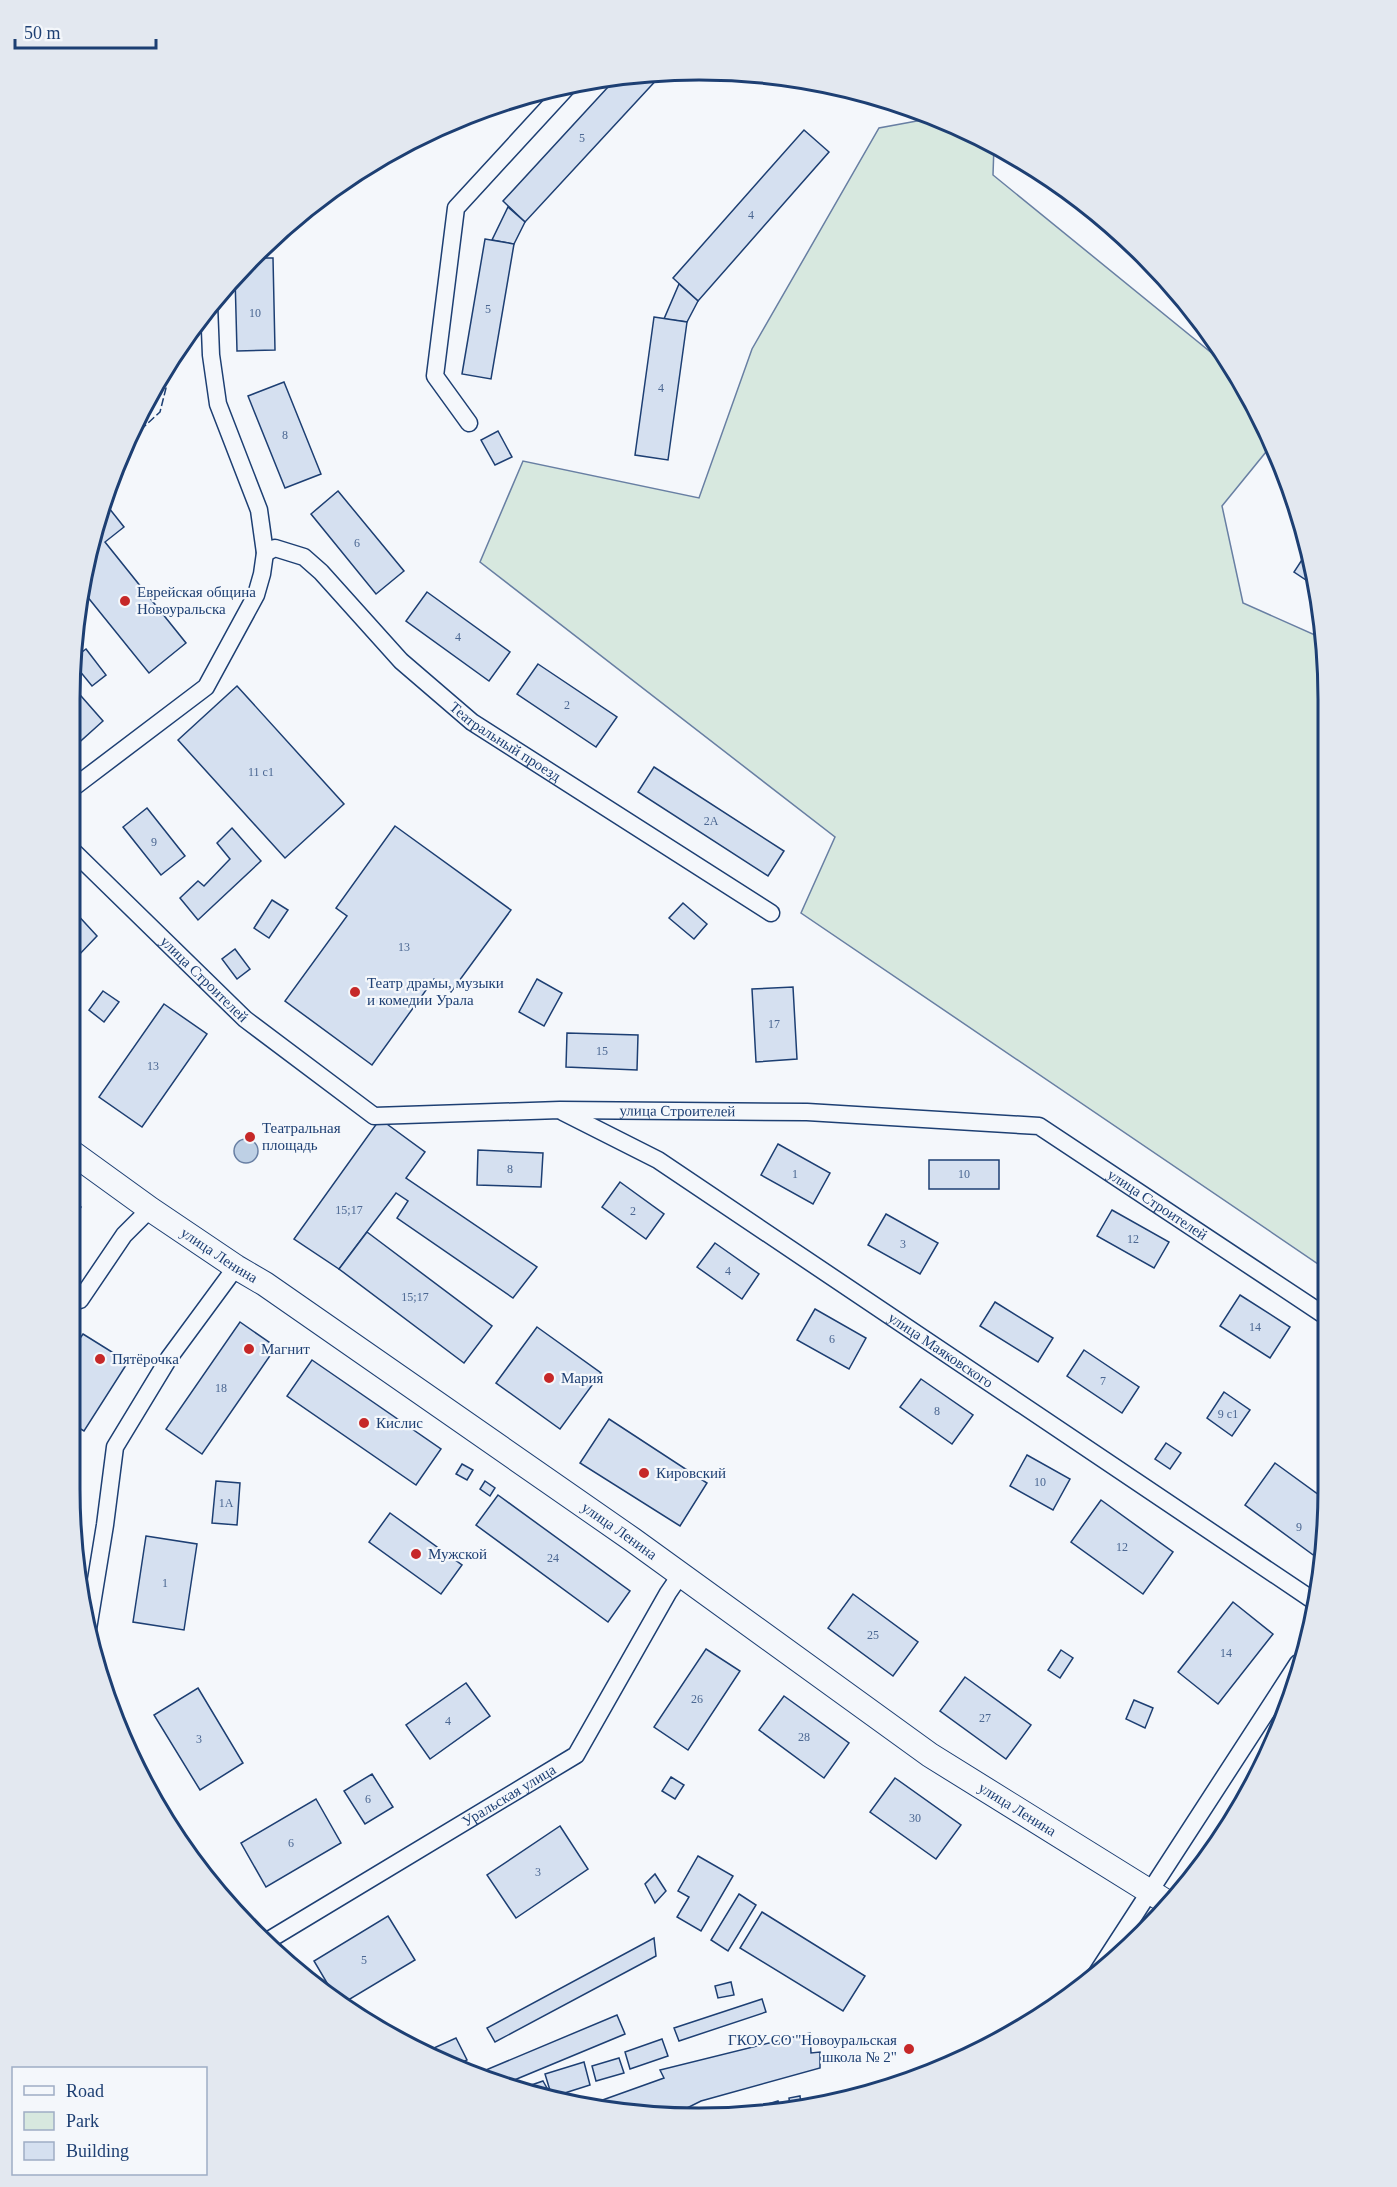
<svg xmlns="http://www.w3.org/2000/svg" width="1397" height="2187" viewBox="0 0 1397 2187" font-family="Georgia,serif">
  <rect width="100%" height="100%" fill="#f4f7fb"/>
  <path fill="#d7e8df" stroke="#687fa3" stroke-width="1.5" d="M933,118L977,134L994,145L993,175L1235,372L1244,384L1270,447L1222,506L1243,603L1324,639L1327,657L1324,1268L801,913L835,837L480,562L523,461L699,498L752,349L879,128Z"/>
  <circle fill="#bed0e5" stroke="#687fa3" stroke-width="1.5" cx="246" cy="1151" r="12"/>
  <g fill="#d5e0f0" stroke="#1d3f73" stroke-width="1.5">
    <path d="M659,73L661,75L525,222L503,201L620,74Z"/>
    <path d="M804,130L829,152L698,301L673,278Z"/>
    <path d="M508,207L525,222L514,244L492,240Z"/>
    <path d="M485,239L514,244L491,379L462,374Z"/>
    <path d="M252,258H273L275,350L237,351L235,276Z"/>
    <path d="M679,284L698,301L687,322L664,319Z"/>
    <path d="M654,317L687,322L668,460L635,455Z"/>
    <path d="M284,382L321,474L285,488L248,396Z"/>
    <path d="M498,431L512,457L495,465L481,440Z"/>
    <path d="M338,491L404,571L376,594L311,514Z"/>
    <path d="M105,503L124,527L105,542L186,643L149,673L82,590Z"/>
    <path d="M1309,549L1315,586L1294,572Z"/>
    <path d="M427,592L510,652L489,681L406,621Z"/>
    <path d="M86,649L106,675L92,686L74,664V658Z"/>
    <path d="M538,664L617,717L596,747L517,694Z"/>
    <path d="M237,686L344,804L285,858L178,740Z"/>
    <path d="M74,688L103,721L74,747Z"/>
    <path d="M654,767L784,851L768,876L638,792Z"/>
    <path d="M147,808L185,856L161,875L123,827Z"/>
    <path d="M395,826L511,910L451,992L434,979L372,1065L285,1001L347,916L336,908Z"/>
    <path d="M232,828L261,861L198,920L180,898L198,881L204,886L230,859L217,843Z"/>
    <path d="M272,900L288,910L269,938L254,928Z"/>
    <path d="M683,903L707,924L694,939L669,918Z"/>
    <path d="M74,911L97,936L77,957L74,954Z"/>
    <path d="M235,949L250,969L237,979L222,959Z"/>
    <path d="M537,979L562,993L544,1026L519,1012Z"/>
    <path d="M793,987L797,1059L756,1062L752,989Z"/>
    <path d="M103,991L119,1002L104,1022L89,1010Z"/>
    <path d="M164,1004L207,1034L142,1127L99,1097Z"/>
    <path d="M567,1033L638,1035L637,1070L566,1067Z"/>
    <path d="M380,1119L425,1152L406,1178L537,1267L513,1298L397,1218L408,1201L396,1193L339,1269L294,1239Z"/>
    <path d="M778,1144L830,1173L813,1204L761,1175Z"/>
    <path d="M478,1150L543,1153L541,1187L477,1185Z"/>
    <rect x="929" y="1160" width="70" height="29"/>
    <path d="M620,1182L664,1214L646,1239L602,1207Z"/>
    <path d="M74,1203L81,1207L74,1219Z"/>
    <path d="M1112,1210L1169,1242L1154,1268L1097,1236Z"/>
    <path d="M886,1214L938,1243L920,1274L868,1245Z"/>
    <path d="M367,1232L492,1326L464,1363L339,1269Z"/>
    <path d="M715,1243L759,1274L742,1299L697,1267Z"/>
    <path d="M1240,1295L1290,1327L1270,1358L1220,1326Z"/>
    <path d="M995,1302L1053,1338L1038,1362L980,1326Z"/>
    <path d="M815,1309L866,1338L849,1369L797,1340Z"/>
    <path d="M240,1322L276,1347L202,1454L166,1429Z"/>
    <path d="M537,1327L601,1373L560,1429L496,1383Z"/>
    <path d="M83,1334L128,1362L84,1431L74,1425V1347Z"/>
    <path d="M1084,1350L1139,1387L1122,1413L1067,1376Z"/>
    <path d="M312,1360L441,1449L416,1485L287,1396Z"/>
    <path d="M921,1379L973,1415L952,1444L900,1407Z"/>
    <path d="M1224,1392L1250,1410L1232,1436L1207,1418Z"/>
    <path d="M609,1419L707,1483L680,1526L580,1463Z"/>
    <path d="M1166,1443L1181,1453L1170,1469L1155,1459Z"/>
    <path d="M1027,1455L1070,1479L1053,1510L1010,1486Z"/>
    <path d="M1275,1463L1323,1498V1548L1316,1557L1245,1505Z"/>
    <path d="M462,1464L473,1470L467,1480L456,1474Z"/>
    <path d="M216,1481L240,1483L237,1525L212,1523Z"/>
    <path d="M485,1481L495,1488L490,1496L480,1489Z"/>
    <path d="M498,1495L630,1591L608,1622L476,1525Z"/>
    <path d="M1101,1500L1173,1552L1143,1594L1071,1542Z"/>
    <path d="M390,1513L462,1565L441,1594L369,1542Z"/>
    <path d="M146,1536L197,1544L184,1630L133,1622Z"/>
    <path d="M853,1594L918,1642L893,1676L828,1628Z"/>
    <path d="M1233,1602L1273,1634L1218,1704L1178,1672Z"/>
    <path d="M706,1649L740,1671L688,1750L654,1727Z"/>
    <path d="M1061,1650L1073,1658L1060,1678L1048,1670Z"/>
    <path d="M965,1677L1031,1725L1006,1759L940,1711Z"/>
    <path d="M466,1683L490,1716L430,1759L406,1725Z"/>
    <path d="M198,1688L243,1763L200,1790L154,1715Z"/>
    <path d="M784,1696L849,1743L824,1778L759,1730Z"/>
    <path d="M1134,1700L1153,1708L1145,1728L1126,1719Z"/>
    <path d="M372,1774L393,1807L365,1824L344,1791Z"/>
    <path d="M671,1777L684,1785L675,1799L662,1791Z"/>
    <path d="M895,1778L961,1825L936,1859L870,1812Z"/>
    <path d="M316,1799L341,1843L266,1887L241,1843Z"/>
    <path d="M560,1826L588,1869L516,1918L487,1875Z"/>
    <path d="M698,1856L733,1876L701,1931L677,1917L689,1897L678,1891Z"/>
    <path d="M655,1874L666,1891L655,1903L645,1884Z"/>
    <path d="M739,1894L756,1905L728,1951L711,1940Z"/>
    <path d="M762,1912L865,1976L843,2011L740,1948Z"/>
    <path d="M388,1916L415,1960L340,2005L314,1961Z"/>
    <path d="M654,1938L656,1956L495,2042L487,2028Z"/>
    <path d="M731,1982L734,1995L718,1998L715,1986Z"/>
    <path d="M762,1999L766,2012L679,2041L674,2028Z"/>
    <path d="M617,2015L625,2034L500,2086L474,2075Z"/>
    <path d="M810,2033L811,2053L820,2052V2068L701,2101L673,2115L583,2107L664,2078L660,2070Z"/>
    <path d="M456,2038L467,2060L454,2066L425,2052Z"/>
    <path d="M662,2039L668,2056L630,2069L625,2052Z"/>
    <path d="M619,2058L624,2073L596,2081L592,2066Z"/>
    <path d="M584,2062L590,2085L552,2097L545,2074Z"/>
    <path d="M543,2081L552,2097L547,2098L517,2090Z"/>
    <path d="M800,2096L801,2104L790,2106L789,2098Z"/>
    <path d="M778,2101L780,2107L741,2112Z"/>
  </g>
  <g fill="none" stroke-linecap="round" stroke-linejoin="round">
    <defs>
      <g id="minor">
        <path d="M469,423L435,376L456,208L569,85"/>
        <path id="s1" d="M265,553L275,548L304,557L321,572L401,661L472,722L771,913"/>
        <path d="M74,787L206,687L256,595L262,574L265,553L259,510L218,404L211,355L209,305"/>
        <path id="s2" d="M74,852L245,1019L374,1116L560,1110L807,1112L1039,1126L1324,1315"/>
        <path id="s3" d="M563,1112L658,1160L1314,1601"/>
        <path d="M80,1300L124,1235L150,1209"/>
        <path d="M88,1629L105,1525L115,1447L169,1358L236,1267"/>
        <path id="s4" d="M264,1943L576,1755L668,1593L681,1574"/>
        <path d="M1095,1976L1298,1663"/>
      </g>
      <g id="secondary">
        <path id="s5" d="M74,1154L150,1209L236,1267L265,1284L633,1540L930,1755L1168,1903"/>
      </g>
    </defs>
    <use href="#minor" stroke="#1d3f73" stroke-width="19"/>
    <use href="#secondary" stroke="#1d3f73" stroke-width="26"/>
    <use href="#minor" stroke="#f4f7fb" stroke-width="16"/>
    <use href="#secondary" stroke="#f4f7fb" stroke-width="24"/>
    <path stroke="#1d3f73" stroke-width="1.5" stroke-dasharray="8 3" stroke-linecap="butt" d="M124,445L160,412L166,388L160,383"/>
  </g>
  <g fill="#c62828" stroke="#f4f7fb" stroke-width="2">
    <circle cx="125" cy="601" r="6"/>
    <circle cx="355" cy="992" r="6"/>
    <circle cx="250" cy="1137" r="6"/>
    <circle cx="249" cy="1349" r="6"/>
    <circle cx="100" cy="1359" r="6"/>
    <circle cx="549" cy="1378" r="6"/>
    <circle cx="364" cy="1423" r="6"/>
    <circle cx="644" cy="1473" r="6"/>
    <circle cx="416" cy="1554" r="6"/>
    <circle cx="909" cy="2049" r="6"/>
  </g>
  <g text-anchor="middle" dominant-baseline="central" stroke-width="4.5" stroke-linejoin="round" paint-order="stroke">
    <g font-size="12" fill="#4b6792">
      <text x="582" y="138">5</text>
      <text x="751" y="215">4</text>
      <text x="488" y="309">5</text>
      <text x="255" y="313">10</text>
      <text x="661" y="388">4</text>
      <text x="285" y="435">8</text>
      <text x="357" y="543">6</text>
      <text x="458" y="637">4</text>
      <text x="567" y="705">2</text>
      <text x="261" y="772">11 с1</text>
      <text x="711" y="821">2А</text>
      <text x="154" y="842">9</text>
      <text x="404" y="947">13</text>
      <text x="774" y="1024">17</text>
      <text x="602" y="1051">15</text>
      <text x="153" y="1066">13</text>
      <text x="510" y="1169">8</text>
      <text x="795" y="1174">1</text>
      <text x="964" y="1174">10</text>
      <text x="349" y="1210">15;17</text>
      <text x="633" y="1211">2</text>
      <text x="1133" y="1239">12</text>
      <text x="903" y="1244">3</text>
      <text x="728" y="1271">4</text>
      <text x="415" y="1297">15;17</text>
      <text x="1255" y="1327">14</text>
      <text x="832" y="1339">6</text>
      <text x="1103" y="1381">7</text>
      <text x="221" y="1388">18</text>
      <text x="937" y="1411">8</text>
      <text x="1228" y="1414">9 с1</text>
      <text x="1040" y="1482">10</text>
      <text x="226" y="1503">1А</text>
      <text x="1299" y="1527">9</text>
      <text x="1122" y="1547">12</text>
      <text x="553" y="1558">24</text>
      <text x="165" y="1583">1</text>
      <text x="873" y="1635">25</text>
      <text x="1226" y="1653">14</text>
      <text x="697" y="1699">26</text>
      <text x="985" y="1718">27</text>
      <text x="448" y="1721">4</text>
      <text x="804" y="1737">28</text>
      <text x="199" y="1739">3</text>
      <text x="368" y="1799">6</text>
      <text x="915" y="1818">30</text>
      <text x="291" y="1843">6</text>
      <text x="538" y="1872">3</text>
      <text x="364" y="1960">5</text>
    </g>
    <g font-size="15" fill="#1d3f73" stroke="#f4f7fb" text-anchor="start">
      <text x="137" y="592">Еврейская община<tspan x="137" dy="17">Новоуральска</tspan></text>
      <text x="367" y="983">Театр драмы, музыки<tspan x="367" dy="17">и комедии Урала</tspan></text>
      <text x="262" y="1128">Театральная<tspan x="262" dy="17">площадь</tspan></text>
      <text x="261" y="1349">Магнит</text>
      <text x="112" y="1359">Пятёрочка</text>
      <text x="561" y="1378">Мария</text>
      <text x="376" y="1423">Кислис</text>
      <text x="656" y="1473">Кировский</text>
      <text x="428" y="1554">Мужской</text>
      <text x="897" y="2040" text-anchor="end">ГКОУ СО "Новоуральская<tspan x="897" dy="17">школа № 2"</tspan></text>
    </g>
    <g font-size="15" fill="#1d3f73" stroke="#f4f7fb">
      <text stroke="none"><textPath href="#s1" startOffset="316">Театральный проезд</textPath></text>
      <text stroke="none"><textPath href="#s2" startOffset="182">улица Строителей</textPath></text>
      <text stroke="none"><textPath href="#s2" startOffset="704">улица Строителей</textPath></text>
      <text stroke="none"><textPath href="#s2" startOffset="1208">улица Строителей</textPath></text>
      <text stroke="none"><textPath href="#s5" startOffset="177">улица Ленина</textPath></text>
      <text stroke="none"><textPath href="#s3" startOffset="447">улица Маяковского</textPath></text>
      <text stroke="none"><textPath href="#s5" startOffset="663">улица Ленина</textPath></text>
      <text stroke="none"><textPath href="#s4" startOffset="286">Уральская улица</textPath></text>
      <text stroke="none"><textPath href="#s5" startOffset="1149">улица Ленина</textPath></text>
    </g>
  </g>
  <path d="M0 0H1397V2187H0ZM699 80H699A619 619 0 0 1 1318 699V1489A619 619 0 0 1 699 2108H699A619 619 0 0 1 80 1489V699A619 619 0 0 1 699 80Z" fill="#e3e8f0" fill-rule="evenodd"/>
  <path fill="none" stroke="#1d3f73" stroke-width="3" d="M699 80H699A619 619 0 0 1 1318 699V1489A619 619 0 0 1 699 2108H699A619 619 0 0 1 80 1489V699A619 619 0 0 1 699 80Z"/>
  <rect x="12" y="2067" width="195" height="108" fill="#f4f7fb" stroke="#9eadc5" stroke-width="1.5"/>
  <rect x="24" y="2086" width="30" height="9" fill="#f4f7fb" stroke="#9eadc5" stroke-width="1.5"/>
  <text x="66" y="2097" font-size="18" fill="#1d3f73">Road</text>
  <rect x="24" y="2112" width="30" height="18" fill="#d7e8df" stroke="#9eadc5" stroke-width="1.5"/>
  <text x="66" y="2127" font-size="18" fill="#1d3f73">Park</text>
  <rect x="24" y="2142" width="30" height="18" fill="#d5e0f0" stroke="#9eadc5" stroke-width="1.5"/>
  <text x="66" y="2157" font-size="18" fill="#1d3f73">Building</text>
  <path d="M15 39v9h141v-9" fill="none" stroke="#1d3f73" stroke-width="3"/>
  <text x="24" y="39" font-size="18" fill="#1d3f73" stroke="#f4f7fb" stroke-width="4.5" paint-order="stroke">50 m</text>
</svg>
